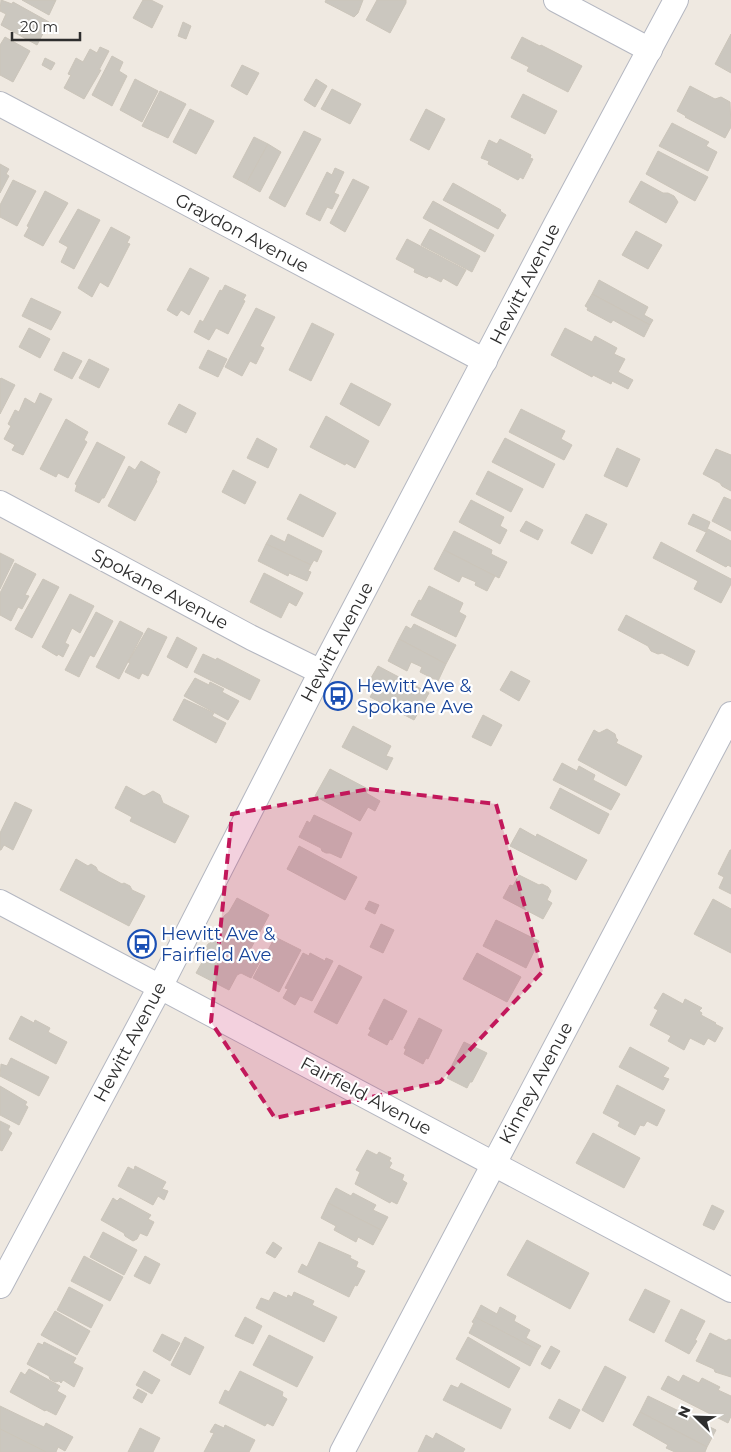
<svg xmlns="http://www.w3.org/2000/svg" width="731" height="1452" viewBox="0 0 731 1452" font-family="Montserrat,sans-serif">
  <rect width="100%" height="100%" fill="#efe9e1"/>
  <g fill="#cbc7bf" stroke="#cbc5ba">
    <path d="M1,0L12,4L13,2L49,22L37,45L1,25L6,14L0,11Z"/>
    <path d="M22,0H56L49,15Z"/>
    <path d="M143,0H151L163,6L152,28L133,18Z"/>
    <path d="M326,0H363L358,13L354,17L325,2Z"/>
    <path d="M377,0H406V3L390,33L366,20Z"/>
    <path d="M183,22L191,26L186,39L178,36Z"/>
    <path d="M731,34V73L715,64Z"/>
    <path d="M5,37L30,51L13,82L0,75V45Z"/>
    <path d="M522,37L540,46L541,45L582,66L568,92L527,71L529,67L511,58Z"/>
    <path d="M100,47L109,51L99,70H101L84,99L64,88L71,75L68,74L76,58L83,62L90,49L97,53Z"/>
    <path d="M112,56L123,62L119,71L127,76L112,106L92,95Z"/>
    <path d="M45,58L55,63L51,70L42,65Z"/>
    <path d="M242,65L259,73L247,95L231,86Z"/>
    <path d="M135,79L158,91L142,122L120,110Z"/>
    <path d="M316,79L327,86L315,107L304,100Z"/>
    <path d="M690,86L715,99L721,97L730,102L731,127L725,138L685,117L686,116L677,111Z"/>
    <path d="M332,89L361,104L350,124L321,109Z"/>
    <path d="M160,91L186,104L168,138L142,126Z"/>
    <path d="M523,94L557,111L545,134L511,117Z"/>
    <path d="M190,109L214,121L196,154L173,142Z"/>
    <path d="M426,109L445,119L429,150L410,140Z"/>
    <path d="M672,123L709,142L706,146L717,152L708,171L659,146Z"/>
    <path d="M304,131L321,139L285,207L269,198Z"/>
    <path d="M254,137L268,144L246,184L233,177Z"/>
    <path d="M500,139L531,155L530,158L533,159L523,179L520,177L518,180L488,164L489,161L481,158L489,140L497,144Z"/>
    <path d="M268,144L281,152L260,192L246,184Z"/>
    <path d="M658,151L708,177L695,201L646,174Z"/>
    <path d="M0,164L9,169L6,174L9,176L0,193Z"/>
    <path d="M335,168L344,172L334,193L339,195L332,209L327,207L320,221L306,214L327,172L332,175Z"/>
    <path d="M353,179L369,187L345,232L330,223Z"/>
    <path d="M13,180L36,191L17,226L0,217V205Z"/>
    <path d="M641,181L663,193H668L674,196L678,202L666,223L629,202Z"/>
    <path d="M453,183L501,210L500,211L506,215L498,229L443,200Z"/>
    <path d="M45,191L68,203L43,246L24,236L29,227L27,226Z"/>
    <path d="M433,201L494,235L485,252L423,218Z"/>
    <path d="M78,209L100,220L74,269L61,262L68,247L59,242Z"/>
    <path d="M111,227L130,237L127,243L130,244L108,287L100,282L92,297L78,288Z"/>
    <path d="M430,229L480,256L472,272L421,245Z"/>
    <path d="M636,231L662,245L648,269L622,255Z"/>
    <path d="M407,239L466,270L457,286L443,278L441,282L429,276L427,278L414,272L415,269L396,259Z"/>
    <path d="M190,268L209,278L189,315L181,310L177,316L167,310Z"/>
    <path d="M599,280L648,307L644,315L653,320L650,325L592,294Z"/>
    <path d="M225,285L246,295L243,300L245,301L228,334L216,328L209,340L194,332L200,320L203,322L220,290L222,291Z"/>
    <path d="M592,294L650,325L644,337L613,320L611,323L587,310L588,308L585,306Z"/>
    <path d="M31,298L61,312L51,330L22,316Z"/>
    <path d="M256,308L275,317L260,346L264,348L256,364L250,361L242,376L225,367Z"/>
    <path d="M312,323L334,334L311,381L289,370Z"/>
    <path d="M29,328L50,339L40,358L19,347Z"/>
    <path d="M565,328L592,342L595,336L617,348L614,354L625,359L618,372L633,380L628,389L612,381L611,384L593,375L592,377L551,355Z"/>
    <path d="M208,350L227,359L218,377L199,368Z"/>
    <path d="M63,352L82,361L72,379L54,370Z"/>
    <path d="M89,359L109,369L99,388L79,378Z"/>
    <path d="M1,378L15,385L0,414V379Z"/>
    <path d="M351,383L391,404L379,426L340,404Z"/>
    <path d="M40,393L52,399L23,455L12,450L15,445L4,439L11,426L8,424L15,410L19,412L25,398L35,404Z"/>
    <path d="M179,404L196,413L186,433L168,424Z"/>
    <path d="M521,409L565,431L561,439L572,445L564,460L509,432Z"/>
    <path d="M326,416L369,441L355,468L346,463L345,465L310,447Z"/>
    <path d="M66,419L88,432L84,440L87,442L68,478L58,473L56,477L40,469Z"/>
    <path d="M257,438L277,449L268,468L247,458Z"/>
    <path d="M505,438L555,464L543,488L492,462Z"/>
    <path d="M97,442L125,457L104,498H102L99,503L75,491L77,485L75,484Z"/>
    <path d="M617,448L640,459L627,487L604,476Z"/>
    <path d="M716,449L731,455V491L722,486L720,483L703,474Z"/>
    <path d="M141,461L160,472L156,480L157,481L135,521L108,506L129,466L135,470Z"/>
    <path d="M233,470L256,482L245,504L222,492Z"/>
    <path d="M488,471L523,489L511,512L476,494Z"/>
    <path d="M300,494L336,513L323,537L287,519Z"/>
    <path d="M724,497L731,500V531L712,521Z"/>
    <path d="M471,500L504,517L500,526L507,530L500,544L459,522Z"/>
    <path d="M586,514L607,524L592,554L571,543Z"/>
    <path d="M693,514L710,522L706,532L688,524Z"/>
    <path d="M526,521L543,530L538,540L520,531Z"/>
    <path d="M708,529L731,541V567L728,565L726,567L696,551Z"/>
    <path d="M454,531L492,550L491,554L507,562L499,578L444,550Z"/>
    <path d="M288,534L322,551L317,562L314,560L311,565L266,544L271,535L285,542Z"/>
    <path d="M661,542L731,579V584L721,603L694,589L698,581L653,558Z"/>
    <path d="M266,544L311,565L308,571L311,572L307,581L289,573L288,576L258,561Z"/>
    <path d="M444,550L495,576L487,591L475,585L476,582L462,576L459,582L434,569Z"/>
    <path d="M0,553L14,560L0,589Z"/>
    <path d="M15,563L36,574L25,595L29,596L22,609L18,607L11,621L0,615V593Z"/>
    <path d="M264,573L303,593L296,606L289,602L281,618L250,602Z"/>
    <path d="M43,579L59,587L32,638L15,629Z"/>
    <path d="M429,586L463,603L459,612L466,616L456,637L411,615L419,600L421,601Z"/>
    <path d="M70,594L94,606L80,633L72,628L65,643L69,645L63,657L58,654L57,656L42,647Z"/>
    <path d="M96,612L113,621L94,657L90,655L79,677L65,670Z"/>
    <path d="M626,615L695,651L688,666L662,653L658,654L651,651L648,646L618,630Z"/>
    <path d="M120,621L143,633L119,679L96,667Z"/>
    <path d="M414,624L456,645L446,664L399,639L406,626L411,629Z"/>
    <path d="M148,628L167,637L148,676L142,673L139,679L125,672L130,663L128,662Z"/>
    <path d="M177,637L197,648L187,668L167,657Z"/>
    <path d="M399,639L446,664L438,681L420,672L422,667L411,662L407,671L388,661Z"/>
    <path d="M203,654L216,660L217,658L260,680L250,700L194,672Z"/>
    <path d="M378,666L429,693L414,720L370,697L376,687L368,683Z"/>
    <path d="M511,671L530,681L519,701L500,690Z"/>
    <path d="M195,678L209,685L210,682L224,689L222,692L239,701L228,720L184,696Z"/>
    <path d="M184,699L214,713L212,716L226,723L216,743L173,720Z"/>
    <path d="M483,715L502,725L491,746L472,737Z"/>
    <path d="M353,726L391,746L386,756L393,758L387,770L342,747Z"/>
    <path d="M607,729L615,734L616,738L618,740L616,743L642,756L626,786L578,760L594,730L599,733Z"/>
    <path d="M562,763L577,771L579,766L595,775L593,780L620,794L611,810L553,780Z"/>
    <path d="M330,769L368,789L366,793L380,801L375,811L368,807L360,821L315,796Z"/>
    <path d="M126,786L144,796L153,791L160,795L163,803L189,816L175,843L130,821L132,817L115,808Z"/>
    <path d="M560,788L609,814L599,834L550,808Z"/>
    <path d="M15,802L32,810L13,850L4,845L1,850H0V833Z"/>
    <path d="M314,815L352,833L341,858L330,853H326L322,851L321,848L299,837L307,821L310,823Z"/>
    <path d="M520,828L536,837L537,834L587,860L576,880L510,846Z"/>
    <path d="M299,846L357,877L345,900L287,869Z"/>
    <path d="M730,850H731V894L719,888L724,877L718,874Z"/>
    <path d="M76,859L88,866L91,864L96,867L98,871L122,884L124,883L130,886L132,890L145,896L129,926L60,890Z"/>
    <path d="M519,875L539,885L542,884L548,887L551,891L547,900L552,903L543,919L503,898L510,885L513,886Z"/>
    <path d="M237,898L269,915L250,950L263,956L251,978L241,973L237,975L229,990L196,973L205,957L204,952L208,944L214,941L223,925L221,920L225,915L229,912Z"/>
    <path d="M713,899L731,909V953L694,934Z"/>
    <path d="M369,901L379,905L375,914L365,909Z"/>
    <path d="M496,920L539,941L526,968L483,946Z"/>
    <path d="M381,924L394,930L383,953L370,947Z"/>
    <path d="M275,937L301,950L279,992L253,978Z"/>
    <path d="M303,953L309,956L310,953L325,961L326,958L333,961L312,1001L300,996L295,1005L283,998L288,989L285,988Z"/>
    <path d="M477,953L521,977L507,1002L463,979Z"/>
    <path d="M339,965L362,977L337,1024L314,1012Z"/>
    <path d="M663,993L683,1004L685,999L702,1008L699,1011L702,1013L701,1015L716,1023L715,1024L723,1028L715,1042L708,1038L704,1045L690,1038L684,1050L668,1041L671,1036L650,1025L658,1010L654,1008Z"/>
    <path d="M384,999L407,1011L392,1040L390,1039L387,1045L368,1035L371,1030L369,1029Z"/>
    <path d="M21,1016L34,1023L35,1020L50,1028L48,1032L67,1042L56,1064L9,1039Z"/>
    <path d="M419,1018L442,1030L428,1059L426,1058L423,1064L404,1054L406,1049L404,1048Z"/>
    <path d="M464,1042L487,1053L472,1082H470L467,1088L447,1078L451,1072L449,1071Z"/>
    <path d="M630,1047L669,1068L663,1077L669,1079L663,1090L619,1067Z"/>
    <path d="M11,1058L49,1077L39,1096L0,1076L1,1064L7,1066Z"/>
    <path d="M617,1085L665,1110L657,1126L647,1121L644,1126L640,1125L635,1135L618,1126L620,1122L603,1113Z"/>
    <path d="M0,1086L27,1102L25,1105L28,1107L19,1125L0,1115Z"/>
    <path d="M0,1121L10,1126L8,1130L12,1133L2,1151L0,1150Z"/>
    <path d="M593,1133L640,1158L624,1188L576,1163Z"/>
    <path d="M367,1150L377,1155L379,1152L391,1158L389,1161L392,1163L389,1168L404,1175L402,1180L407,1183L397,1204L391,1201L390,1203L355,1184L360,1172L356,1170Z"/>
    <path d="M135,1166L166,1182L162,1189L168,1191L164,1200L158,1196L153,1205L118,1186L128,1167L134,1170Z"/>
    <path d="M336,1188L351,1196L353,1193L376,1205L373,1210L388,1217L381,1230L328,1203Z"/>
    <path d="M113,1198L117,1201L120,1198L151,1215L148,1219L154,1222L147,1236L140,1233L137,1239L133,1241L125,1236L124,1233L101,1220Z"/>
    <path d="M328,1203L381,1230L373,1245L358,1237L356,1242L334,1230L336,1226L321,1218Z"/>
    <path d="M712,1205L724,1211L714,1230L703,1225Z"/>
    <path d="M103,1232L137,1250L124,1275L90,1257Z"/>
    <path d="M527,1240L589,1273L570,1309L507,1275Z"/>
    <path d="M273,1242L282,1248L275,1258L266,1253Z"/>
    <path d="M319,1242L351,1256L350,1258L358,1262L356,1267L365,1271L357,1286L355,1285L349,1297L298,1272L302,1264L307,1267Z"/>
    <path d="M84,1256L123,1277L110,1301L71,1281Z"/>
    <path d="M145,1256L160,1264L150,1284L134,1276Z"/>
    <path d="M69,1287L103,1305L91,1328L57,1310Z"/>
    <path d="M645,1289L670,1301L654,1333L629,1320Z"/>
    <path d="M274,1292L287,1298L288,1295L292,1297L294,1292L314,1301L312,1305L337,1317L324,1342L256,1308L261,1298L269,1301Z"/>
    <path d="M481,1305L497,1314L500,1307L516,1316L514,1321L530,1330L526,1338L541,1346L538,1350L475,1317Z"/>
    <path d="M681,1309L705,1321L695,1340L697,1341L689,1354L665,1341Z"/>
    <path d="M55,1311L90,1331L77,1355L41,1335Z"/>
    <path d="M245,1317L262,1326L253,1344L235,1336Z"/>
    <path d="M475,1317L538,1350L530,1366L469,1333L474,1323L472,1322Z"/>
    <path d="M710,1333L726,1341L729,1339L731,1340V1377L715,1372L714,1369L696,1361Z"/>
    <path d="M162,1334L180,1343L170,1361L153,1351Z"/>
    <path d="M269,1335L313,1357L297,1387L253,1365Z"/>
    <path d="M185,1337L204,1347L190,1375L171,1365Z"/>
    <path d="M468,1337L520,1368L509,1388L456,1359Z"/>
    <path d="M44,1342L76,1358L73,1363L83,1368L74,1387L63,1380L61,1383L59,1381L55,1382L50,1379L49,1376L27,1364L38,1343L43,1345Z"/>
    <path d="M551,1346L560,1351L550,1369L541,1364Z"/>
    <path d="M605,1366L626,1377L603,1422L582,1410Z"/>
    <path d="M29,1369L60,1386L57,1391L66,1396L56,1415L46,1410L45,1411L10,1392L21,1372L25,1375Z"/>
    <path d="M144,1371L160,1380L152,1394L136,1385Z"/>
    <path d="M240,1371L283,1392L282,1396L287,1399L273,1426L267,1423L265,1426L219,1403L225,1390L229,1392Z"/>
    <path d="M683,1375L699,1383L702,1378L720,1387L718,1390L731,1396V1416L728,1423L661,1389L668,1376L679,1382Z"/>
    <path d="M461,1383L511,1409L501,1429L443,1400L451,1385L458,1388Z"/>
    <path d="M138,1389L147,1394L142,1403L133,1398Z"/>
    <path d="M648,1396L685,1414L686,1412L701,1420L700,1422L716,1430L707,1447L640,1412Z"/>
    <path d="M559,1399L580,1410L570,1429L549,1418Z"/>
    <path d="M0,1406L29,1420L44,1427L46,1423L73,1437L65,1451L58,1447L56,1452H46L0,1429Z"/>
    <path d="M640,1412L707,1447L705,1452H675L666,1448L668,1445L633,1425Z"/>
    <path d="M215,1424L224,1428L225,1425L255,1440L249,1452H204L214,1433L210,1432Z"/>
    <path d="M140,1428L160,1438L153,1452H128Z"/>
    <path d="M0,1429L46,1452H0Z"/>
    <path d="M436,1433L465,1449L463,1452H418L426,1435L433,1439Z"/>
  </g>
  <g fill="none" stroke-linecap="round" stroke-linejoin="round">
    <defs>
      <g id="minor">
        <path d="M556,0L650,50"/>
        <path d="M0,104L485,361"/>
        <path d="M0,503L252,638L321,672"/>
        <path d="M0,902L731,1290"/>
        <path d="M0,1286L160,987L321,672L556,224L676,0"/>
        <path d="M342,1452L731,714"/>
      </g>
    </defs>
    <use href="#minor" stroke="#b4b7c1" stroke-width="26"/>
    <use href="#minor" stroke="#fff" stroke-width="24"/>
  </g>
  <path fill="#c2185b" fill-opacity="0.2" stroke="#c2185b" stroke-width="4" stroke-dasharray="10 6" stroke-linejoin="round" d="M369,789L496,804L543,971L440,1082L275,1118L211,1022L232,814Z"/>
  <defs>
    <symbol id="bus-ring" viewBox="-11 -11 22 22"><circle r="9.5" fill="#fff" stroke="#1a4fb4" stroke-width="1.5"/><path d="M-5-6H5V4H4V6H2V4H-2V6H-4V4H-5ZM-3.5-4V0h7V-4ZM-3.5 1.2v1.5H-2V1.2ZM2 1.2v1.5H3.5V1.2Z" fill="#1a4fb4"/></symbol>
  </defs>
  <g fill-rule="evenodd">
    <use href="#bus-ring" x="322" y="680" width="32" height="32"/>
    <use href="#bus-ring" x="126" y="928" width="32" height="32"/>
  </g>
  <g text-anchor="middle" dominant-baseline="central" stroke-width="4.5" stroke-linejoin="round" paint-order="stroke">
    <g font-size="18" fill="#2e2e2e" stroke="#fff">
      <text transform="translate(242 233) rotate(28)">Graydon Avenue</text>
      <text transform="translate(525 284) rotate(-63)">Hewitt Avenue</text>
      <text transform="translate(160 589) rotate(28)">Spokane Avenue</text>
      <text transform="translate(337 642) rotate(-62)">Hewitt Avenue</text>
      <text transform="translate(130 1042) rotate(-62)">Hewitt Avenue</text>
      <text transform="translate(536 1083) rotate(-62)">Kinney Avenue</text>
      <text transform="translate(366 1096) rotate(28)">Fairfield Avenue</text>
    </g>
    <g font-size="18" fill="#164399" stroke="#fff" text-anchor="start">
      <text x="357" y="686">Hewitt Ave &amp;<tspan x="357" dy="21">Spokane Ave</tspan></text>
      <text x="161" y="934">Hewitt Ave &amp;<tspan x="161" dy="21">Fairfield Ave</tspan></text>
    </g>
  </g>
  <g transform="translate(696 1417) rotate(293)" stroke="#ffffff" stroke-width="4" paint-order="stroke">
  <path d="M0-4L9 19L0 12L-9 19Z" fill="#2e2e2e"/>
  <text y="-8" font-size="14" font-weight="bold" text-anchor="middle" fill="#2e2e2e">N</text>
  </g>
  <path d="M12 32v8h68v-8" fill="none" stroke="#2e2e2e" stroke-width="2.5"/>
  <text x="20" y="32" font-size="15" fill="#2e2e2e" stroke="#ffffff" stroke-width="4" paint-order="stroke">20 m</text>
</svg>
